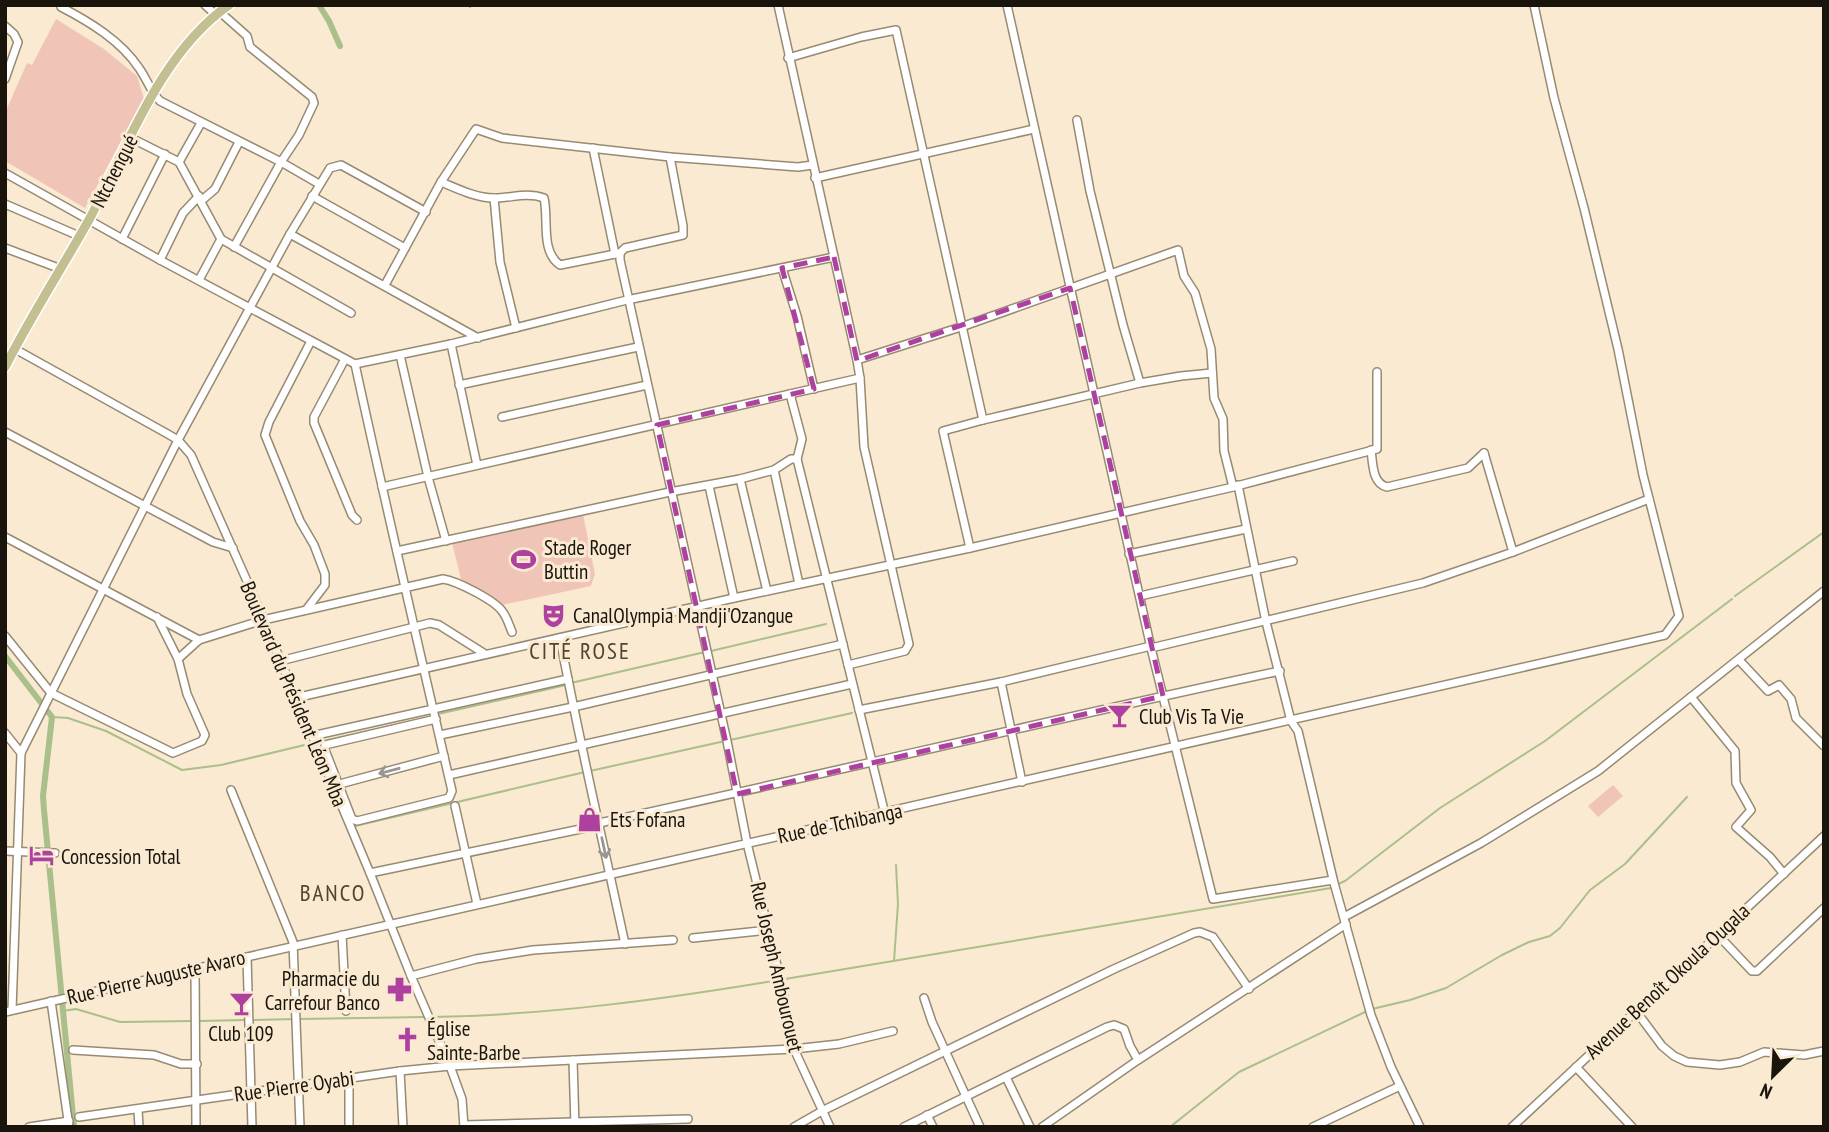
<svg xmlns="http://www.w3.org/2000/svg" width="1829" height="1132" viewBox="0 0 1829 1132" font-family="'PT Sans Narrow',sans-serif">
  <rect width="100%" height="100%" fill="#f9ead1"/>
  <g fill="#f0c5b7">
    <path d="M56,19L104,49L137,76L144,99L85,208L5,161V113L27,63L32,65Z"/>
    <path d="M583,514L595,574L591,586L502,605L462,583L452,543Z"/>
    <path d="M1613,785L1623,796L1598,817L1588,806Z"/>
  </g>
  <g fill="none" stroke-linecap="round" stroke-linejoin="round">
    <g stroke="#aabf8a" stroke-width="2">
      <path d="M470,7L472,5"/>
      <path d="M1735,596L1824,532"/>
      <path d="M711,651L826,624"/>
      <path d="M571,683L705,652"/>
      <path d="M438,714L566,685"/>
      <path d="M52,717L68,718L106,731L182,770L221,765L313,743"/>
      <path d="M730,740L852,713"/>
      <path d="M319,742L433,716"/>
      <path d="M590,771L725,741"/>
      <path d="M355,826L585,772"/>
      <path d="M1336,885L1345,881L1440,808L1545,741L1732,599"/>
      <path d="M894,961L898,904L896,865"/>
      <path d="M785,979L1331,888"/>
      <path d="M1372,1009L1410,1000L1446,988L1502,955L1529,942L1550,936L1560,928L1590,890L1625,864L1687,797"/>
      <path d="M62,1011L76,1009L120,1022L193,1021"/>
      <path d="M433,1017C549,1015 665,999 779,980"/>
      <path d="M300,1019L424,1017"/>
      <path d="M251,1020L295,1019"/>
      <path d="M199,1021L246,1020"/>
      <path d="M1170,1127L1239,1072L1365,1012"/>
    </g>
    <g stroke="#aabf8a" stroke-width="6">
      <path d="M319,5L329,21L340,46"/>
      <path d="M5,656L52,717L43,796L44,810L74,1127"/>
    </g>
    <defs>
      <g id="minor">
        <path d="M205,5L216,15"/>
        <path d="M778,5L857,360"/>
        <path d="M1007,5L1151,648L1213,899L1333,880"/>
        <path d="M61,7C90,22 121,41 139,68C147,79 150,91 160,101L281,162L234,247"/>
        <path d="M220,12L247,36L250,47L312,97L314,103L299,135L281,162L319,184"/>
        <path d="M5,26L14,34L18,42L5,79"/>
        <path d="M788,58L861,37L896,30L983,420"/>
        <path d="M1077,120L1090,191L1123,325L1140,383"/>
        <path d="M131,138L179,162L221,239L351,313"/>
        <path d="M593,148L615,254"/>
        <path d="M670,157L683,226V235L625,248L620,253V260L727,741L747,843L781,982L794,1049L830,1127"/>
        <path d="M179,162L201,123"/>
        <path d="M5,173L160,260L355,364L451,344L627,300L834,257"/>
        <path d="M815,178L1034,129"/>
        <path d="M441,182C458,189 476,198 494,198C511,198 527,192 544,198C549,219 540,251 560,265L620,253"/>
        <path d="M312,196L405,248"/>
        <path d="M494,198L500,262L516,328"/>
        <path d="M201,201L215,189L239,142"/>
        <path d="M5,204L79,236"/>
        <path d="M290,234L478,338"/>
        <path d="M122,239L165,154"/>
        <path d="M5,248L61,269"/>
        <path d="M160,260L183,213L199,196"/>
        <path d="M782,268L797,316L814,389"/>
        <path d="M199,280L221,239"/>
        <path d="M385,285L441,182L476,129L502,138L670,157L798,167L813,165"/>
        <path d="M451,344L477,465"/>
        <path d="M15,349L166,433L178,440L191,455L247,581L370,873L411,976L450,1066L462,1099L464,1127"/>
        <path d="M400,355L428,477L446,541"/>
        <path d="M345,359L314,417V423L352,515L357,520"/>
        <path d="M355,364C386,507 419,649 452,791L449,798L357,821L352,819L325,750V745L436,719"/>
        <path d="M459,385L638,347"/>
        <path d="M790,394L802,439L797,459"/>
        <path d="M502,417L647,385"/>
        <path d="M5,432L213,542L233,548"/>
        <path d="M1371,450C1373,464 1372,483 1387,487L1468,468L1484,453"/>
        <path d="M1484,453L1513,552"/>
        <path d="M774,470L799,584"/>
        <path d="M740,479L767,591"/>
        <path d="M1238,485L1266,622L1291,721L1298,731L1334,883L1371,1015L1391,1067L1420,1127"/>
        <path d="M709,486L734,598"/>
        <path d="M382,487L860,378L857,360L964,326L1178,250L1184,276L1195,293L1211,349L1214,398L1223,419L1224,451L1233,487"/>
        <path d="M5,537L199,640"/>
        <path d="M970,548L943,431L983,420L1140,383L1181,376L1212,373"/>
        <path d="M397,551L670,492L740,479L774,470L791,459H797L885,814"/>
        <path d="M1129,554L1246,529"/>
        <path d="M1140,596L1293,561"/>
        <path d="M306,610L325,585V574L314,545L300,521L265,435L269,422L311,341"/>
        <path d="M5,636L51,693L173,753L202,741L205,735L187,694L178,659L157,617"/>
        <path d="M560,638C579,740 603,842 625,944"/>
        <path d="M1151,648L1423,583L1513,552L1649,499"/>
        <path d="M178,659L199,640L263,620L443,579C457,581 494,600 502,611C507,617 509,625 512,632"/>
        <path d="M1739,660L1768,691L1779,685L1791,699L1796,718L1824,746"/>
        <path d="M280,661L430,623L439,625L485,654"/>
        <path d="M848,665L905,651L909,644L864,447L860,378"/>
        <path d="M1001,682L1022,782"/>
        <path d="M1691,697L1735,751L1736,783L1751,810L1736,827L1770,857L1784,874"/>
        <path d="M295,698L734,598L970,548L1233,487L1377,449V372"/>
        <path d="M859,710L1001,682L1151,646"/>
        <path d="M5,733L21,753"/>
        <path d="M440,735L573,707L843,644"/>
        <path d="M312,736L568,679"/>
        <path d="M449,775L852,684"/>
        <path d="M336,785L444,756"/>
        <path d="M231,790L293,942L300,1127"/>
        <path d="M455,806L477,904"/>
        <path d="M599,823C827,774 1052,719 1280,671"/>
        <path d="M5,851L55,853"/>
        <path d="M370,873L600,825"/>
        <path d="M1344,917L1481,843L1598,771L1824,591"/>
        <path d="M1717,934L1752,971H1757L1824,908"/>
        <path d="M342,935L346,1011"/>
        <path d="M693,938L768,930"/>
        <path d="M247,957L252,1127"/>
        <path d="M195,968L196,1127"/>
        <path d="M411,976L476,959L533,950L673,940"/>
        <path d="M924,998L932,1022L980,1127"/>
        <path d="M51,1001L69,1127"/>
        <path d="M12,1010L21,753L178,440L290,234L330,168L341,165L426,212"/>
        <path d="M1636,1011L1662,1046L1674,1056L1687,1062L1720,1065L1740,1062L1764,1052L1804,1055L1824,1051"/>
        <path d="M5,1012L1665,635L1679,616L1643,475L1618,349L1584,208L1554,98L1534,5"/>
        <path d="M73,1050L154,1055L181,1064H197"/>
        <path d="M573,1060L575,1127"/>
        <path d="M1576,1067L1632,1127"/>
        <path d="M400,1071L403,1127"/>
        <path d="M1006,1077L1030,1127"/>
        <path d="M349,1078V1127"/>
        <path d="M138,1110L139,1127"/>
        <path d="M927,1115L933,1127"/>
        <path d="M79,1117L400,1071L450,1066L794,1049L839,1044L893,1031"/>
        <path d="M464,1125L688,1119"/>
        <path d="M29,1127L69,1121"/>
        <path d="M794,1127L822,1111L1114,969L1194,933L1200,932L1213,937L1249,989"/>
        <path d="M904,1127L1107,1027L1114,1025L1124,1029L1130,1046L1138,1060"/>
        <path d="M1042,1127L1138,1060L1346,924"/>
        <path d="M1313,1127L1400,1086"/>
        <path d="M1512,1127L1824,836"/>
      </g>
      <path id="major" d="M5,367C31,316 62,268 90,218C127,147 161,52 229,5"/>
    </defs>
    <use href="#minor" stroke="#978a73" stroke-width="10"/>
    <use href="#major" stroke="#fff" stroke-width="12"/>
    <use href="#minor" stroke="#fff" stroke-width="7"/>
    <use href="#major" stroke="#c3bf91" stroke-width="9"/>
  </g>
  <defs><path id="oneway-shaft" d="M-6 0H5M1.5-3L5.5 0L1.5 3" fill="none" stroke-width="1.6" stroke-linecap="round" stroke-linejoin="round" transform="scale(1.75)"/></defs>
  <g stroke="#989592">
    <use href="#oneway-shaft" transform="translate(389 771) rotate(165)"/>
    <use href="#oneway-shaft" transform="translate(604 848) rotate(78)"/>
  </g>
  <path fill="none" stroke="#ae409f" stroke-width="5" stroke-dasharray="14 9" stroke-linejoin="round" d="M834,257L857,361L1070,288L1163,696L737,794L657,425L814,389L782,268Z"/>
  <defs>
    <symbol id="stadium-bare" viewBox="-9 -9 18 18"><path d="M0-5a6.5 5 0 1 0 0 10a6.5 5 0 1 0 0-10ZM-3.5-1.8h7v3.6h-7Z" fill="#ae409f" stroke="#f9ead1" stroke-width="2.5" paint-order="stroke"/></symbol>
    <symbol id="theatre-bare" viewBox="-9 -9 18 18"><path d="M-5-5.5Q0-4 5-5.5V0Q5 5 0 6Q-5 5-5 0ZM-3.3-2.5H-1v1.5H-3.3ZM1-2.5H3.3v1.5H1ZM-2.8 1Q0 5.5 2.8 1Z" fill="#ae409f" stroke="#f9ead1" stroke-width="2.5" paint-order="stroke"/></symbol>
    <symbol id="bar-bare" viewBox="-9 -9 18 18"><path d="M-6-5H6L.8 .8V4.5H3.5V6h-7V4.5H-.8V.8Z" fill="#ae409f" stroke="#f9ead1" stroke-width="2.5" paint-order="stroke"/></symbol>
    <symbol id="shop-bare" viewBox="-9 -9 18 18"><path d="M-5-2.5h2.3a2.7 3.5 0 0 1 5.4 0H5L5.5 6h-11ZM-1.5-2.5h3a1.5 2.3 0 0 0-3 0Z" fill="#ae409f" stroke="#f9ead1" stroke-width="2.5" paint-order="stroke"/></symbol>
    <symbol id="hotel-bare" viewBox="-9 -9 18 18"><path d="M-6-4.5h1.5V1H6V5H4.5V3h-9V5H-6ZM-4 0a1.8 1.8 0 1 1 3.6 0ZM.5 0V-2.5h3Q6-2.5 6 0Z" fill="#ae409f" stroke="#f9ead1" stroke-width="2.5" paint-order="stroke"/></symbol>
    <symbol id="pharmacy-bare" viewBox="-9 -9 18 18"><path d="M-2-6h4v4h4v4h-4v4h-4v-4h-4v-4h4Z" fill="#ae409f" stroke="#f9ead1" stroke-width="2.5" paint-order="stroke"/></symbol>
    <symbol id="church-bare" viewBox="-9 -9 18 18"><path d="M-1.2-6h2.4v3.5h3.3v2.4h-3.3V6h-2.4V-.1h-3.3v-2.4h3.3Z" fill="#ae409f" stroke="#f9ead1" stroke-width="2.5" paint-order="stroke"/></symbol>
  </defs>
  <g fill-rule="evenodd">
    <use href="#stadium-bare" x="506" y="542" width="35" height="35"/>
    <use href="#theatre-bare" x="536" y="598" width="35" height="35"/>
    <use href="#bar-bare" x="1102" y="698" width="35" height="35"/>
    <use href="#shop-bare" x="572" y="802" width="35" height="35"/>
    <use href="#hotel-bare" x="24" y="838" width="35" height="35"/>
    <use href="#pharmacy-bare" x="382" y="972" width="35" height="35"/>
    <use href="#bar-bare" x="224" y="986" width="35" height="35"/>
    <use href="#church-bare" x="390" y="1022" width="35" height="35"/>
  </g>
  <g text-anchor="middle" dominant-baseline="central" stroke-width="6" stroke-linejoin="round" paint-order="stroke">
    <g font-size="21" fill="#19140c" stroke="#f9ead1">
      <text transform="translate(114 171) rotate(-63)">Ntchengué</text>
      <text transform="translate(294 694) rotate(67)">Boulevard du Président Léon Mba</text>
      <text transform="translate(840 823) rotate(-12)">Rue de Tchibanga</text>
      <text transform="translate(777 967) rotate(77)">Rue Joseph Ambourouet</text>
      <text transform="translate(156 977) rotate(-13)">Rue Pierre Auguste Avaro</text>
      <text transform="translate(1667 981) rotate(-43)">Avenue Benoît Okoula Ougala</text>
      <text transform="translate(294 1086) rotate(-8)">Rue Pierre Oyabi</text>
    </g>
    <g font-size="21" fill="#19140c" stroke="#f9ead1" text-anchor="start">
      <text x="544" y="547">Stade Roger<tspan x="544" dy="24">Buttin</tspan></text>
      <text x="573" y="615">CanalOlympia Mandji'Ozangue</text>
      <text x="1139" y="716">Club Vis Ta Vie</text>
      <text x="610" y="819">Ets Fofana</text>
      <text x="61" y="856">Concession Total</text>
      <text x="380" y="978" text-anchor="end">Pharmacie du<tspan x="380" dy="24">Carrefour Banco</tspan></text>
      <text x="427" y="1028">Église<tspan x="427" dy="24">Sainte-Barbe</tspan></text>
      <text x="241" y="1033" text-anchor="middle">Club 109</text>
    </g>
    <g font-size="23" letter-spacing="2" fill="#504530" stroke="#f9ead1">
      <text x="580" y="650">CITÉ ROSE</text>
      <text x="333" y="892">BANCO</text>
    </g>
  </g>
  <rect width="1829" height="1132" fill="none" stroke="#19140c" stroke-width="14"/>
  <g transform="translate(1773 1076) rotate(204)" stroke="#f9ead1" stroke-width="5" paint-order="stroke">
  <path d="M0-5L12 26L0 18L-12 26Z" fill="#19140c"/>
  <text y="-10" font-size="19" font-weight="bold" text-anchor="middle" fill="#19140c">N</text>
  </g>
</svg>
